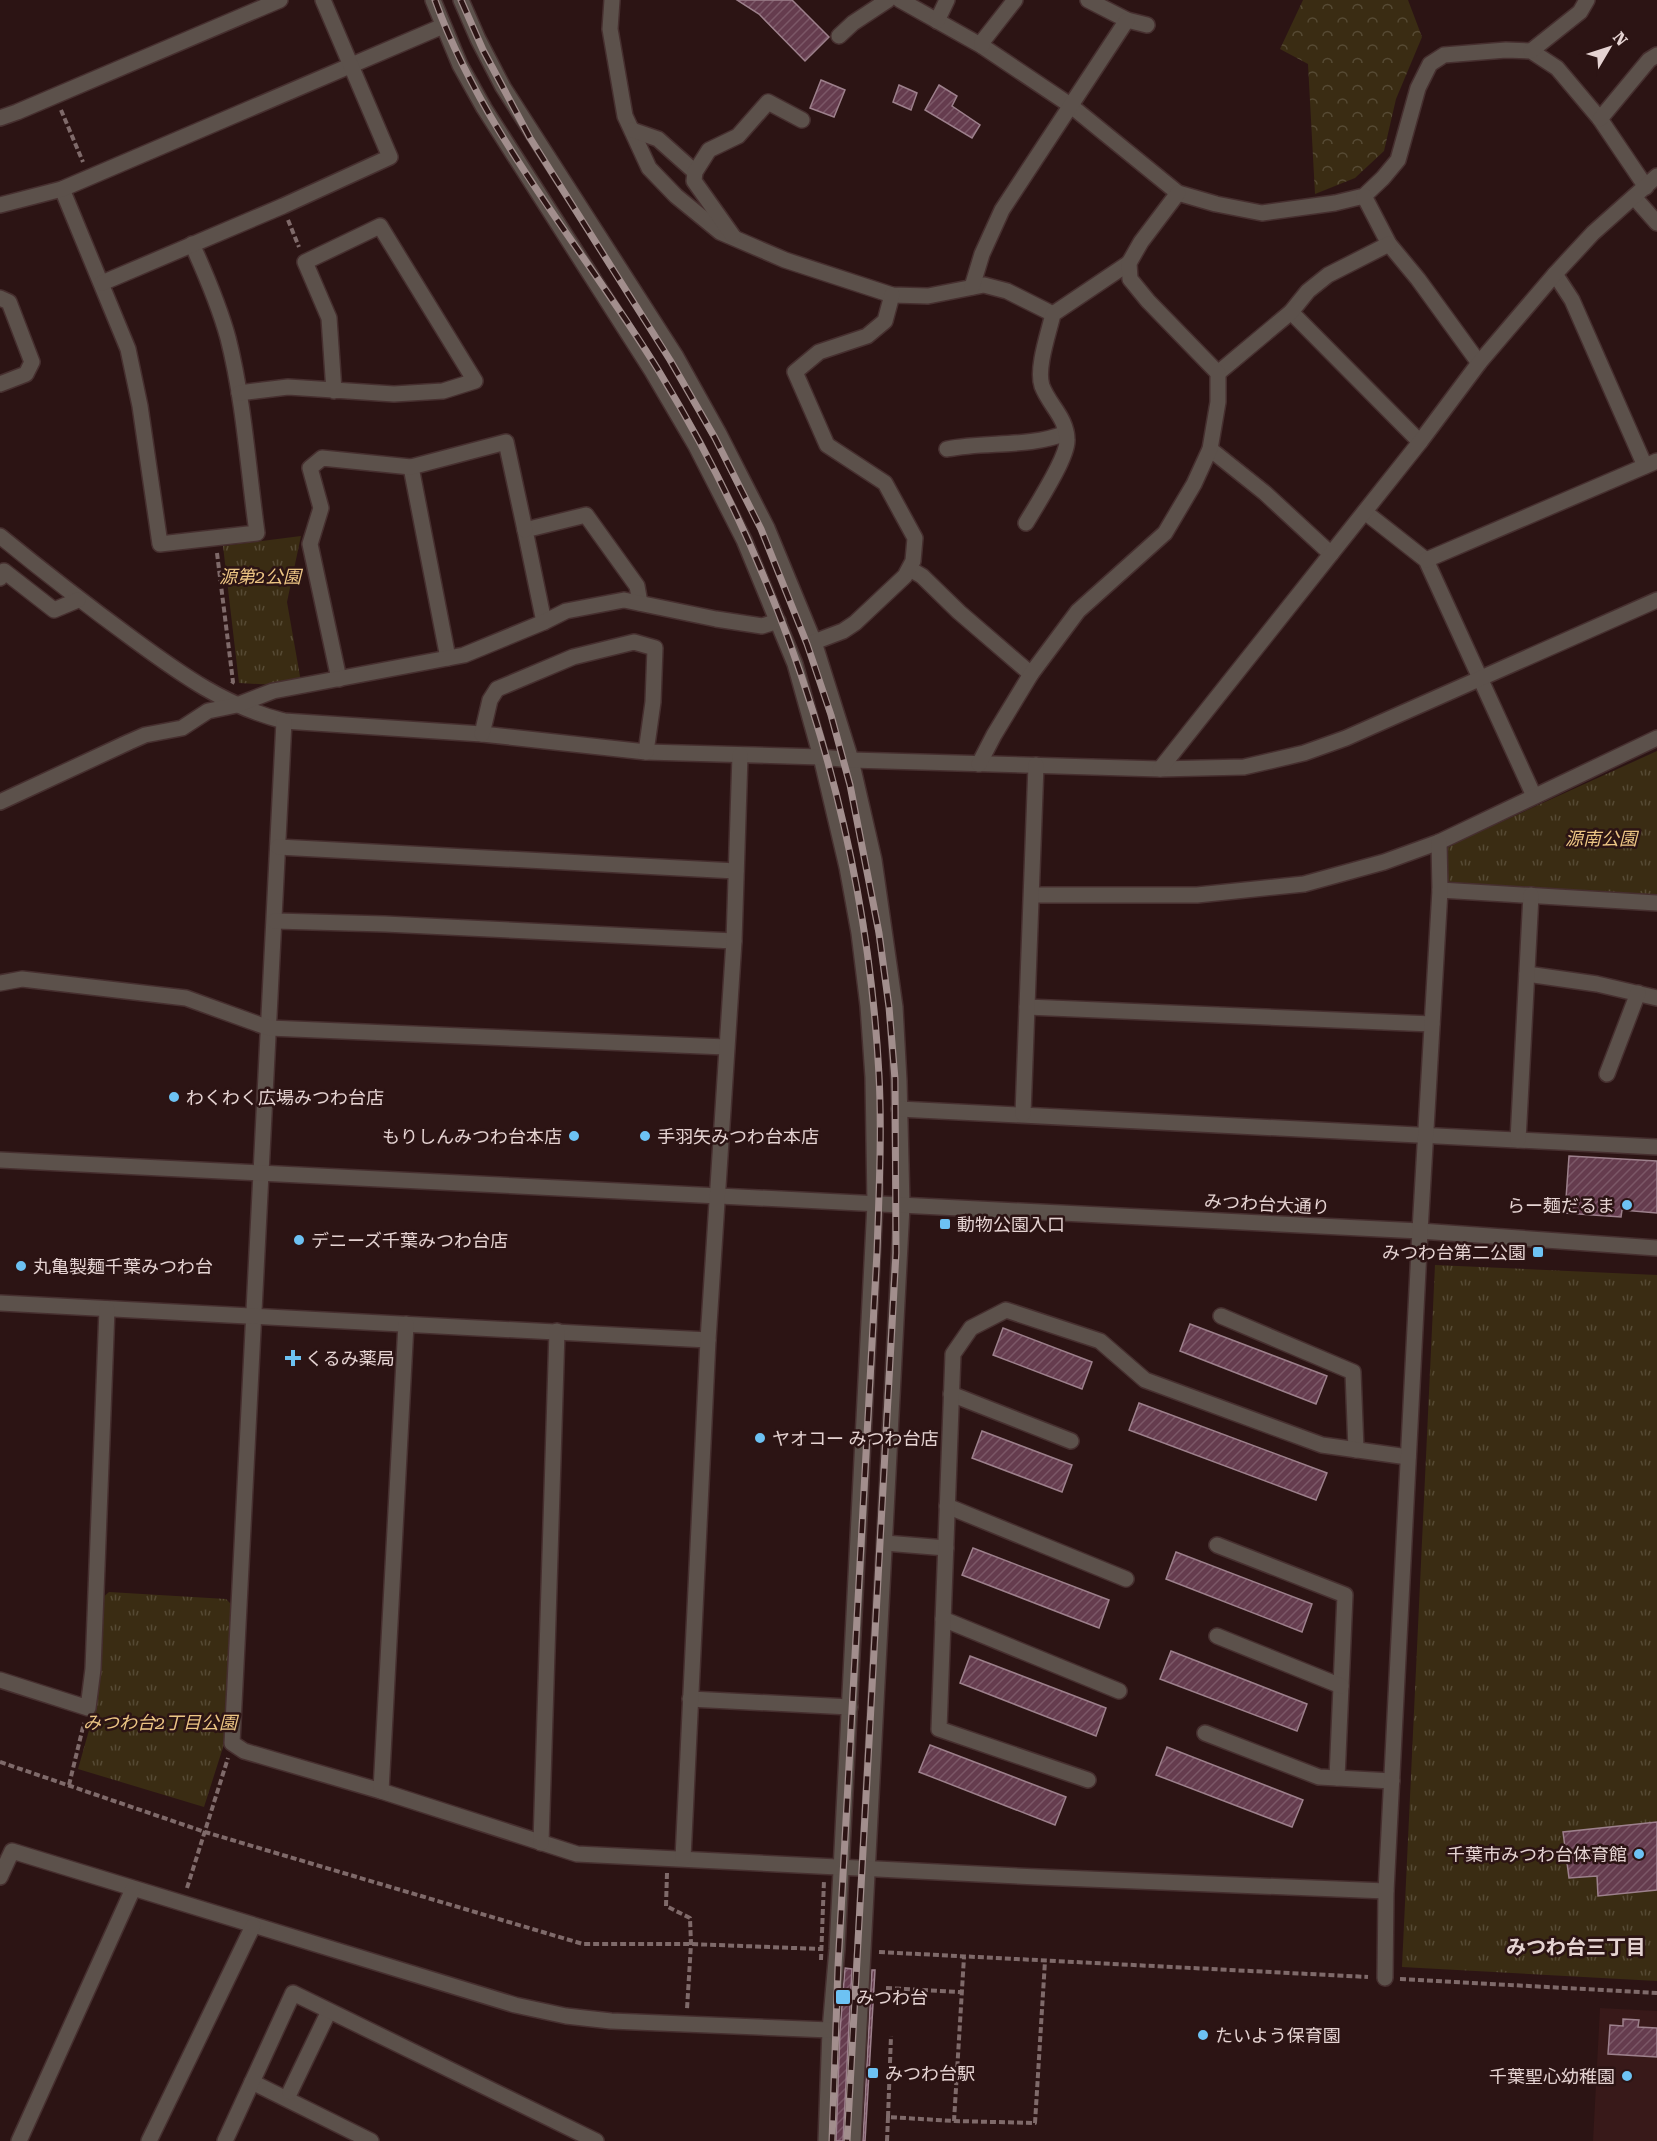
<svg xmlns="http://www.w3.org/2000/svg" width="1657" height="2141" viewBox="0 0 1657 2141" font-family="'Roboto Serif','Noto Sans JP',serif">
  <defs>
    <pattern id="forest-crowns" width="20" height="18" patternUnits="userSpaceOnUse" patternTransform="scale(1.5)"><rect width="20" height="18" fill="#3a2c13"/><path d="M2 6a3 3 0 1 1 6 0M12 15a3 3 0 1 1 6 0" fill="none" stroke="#564a34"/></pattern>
    <pattern id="park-tufts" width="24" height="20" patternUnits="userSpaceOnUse" patternTransform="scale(1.5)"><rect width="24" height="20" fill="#3a2c13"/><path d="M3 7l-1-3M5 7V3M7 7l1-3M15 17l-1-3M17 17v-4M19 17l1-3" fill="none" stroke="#564a34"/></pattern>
    <pattern id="building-hatch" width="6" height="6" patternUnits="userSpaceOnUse" patternTransform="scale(1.5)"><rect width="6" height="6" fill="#653c4e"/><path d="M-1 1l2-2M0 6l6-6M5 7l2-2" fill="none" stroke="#7b5767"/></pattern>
  </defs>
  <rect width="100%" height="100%" fill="#2c1414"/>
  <path fill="#381919" d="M1600,2008L1657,2011V2141H1593Z"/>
  <path fill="url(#forest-crowns)" d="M1303,0H1408L1422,37L1396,99L1384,151L1355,178L1315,194L1308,64L1280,49Z"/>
  <g fill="url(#park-tufts)">
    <path d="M301,536L287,602L301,682L276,685L239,683L223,546Z"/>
    <path d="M1657,751V897L1451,886L1445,879L1444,848Z"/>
    <path d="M1435,1265L1657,1275V1981L1402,1967Z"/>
    <path d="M109,1592L226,1599L233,1606L226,1738L204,1807L78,1769L93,1716L100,1600Z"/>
  </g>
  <g fill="url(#building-hatch)" stroke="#9d808c" stroke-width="1.5">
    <path d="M737,0H792L829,37L805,61L759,14Z"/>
    <path d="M821,80L845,90L834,117L810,108Z"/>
    <path d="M899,85L917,93L911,110L893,102Z"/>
    <path d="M939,85L957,96L952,106L980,125L972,138L925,110Z"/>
    <path d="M1569,1156L1657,1161V1213L1622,1210L1621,1217L1565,1213Z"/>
    <path d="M1190,1324L1327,1376L1316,1404L1180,1351Z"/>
    <path d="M1003,1328L1092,1362L1082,1389L993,1355Z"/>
    <path d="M1139,1403L1327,1473L1316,1500L1129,1430Z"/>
    <path d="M982,1431L1072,1465L1062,1492L972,1458Z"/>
    <path d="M973,1548L1109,1600L1099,1628L962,1575Z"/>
    <path d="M1176,1552L1312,1604L1302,1632L1166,1579Z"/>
    <path d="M1171,1651L1307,1704L1297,1731L1160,1679Z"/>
    <path d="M970,1656L1106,1708L1096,1736L960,1683Z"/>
    <path d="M930,1745L1066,1797L1055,1825L919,1772Z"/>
    <path d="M1167,1747L1303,1800L1292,1827L1156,1775Z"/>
    <path d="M1657,1822V1890L1598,1896L1597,1876L1569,1878L1563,1832Z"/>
    <path d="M845,1968L852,1969L843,2141H836L840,2031Z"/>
    <path d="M872,1970H875L865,2141H863Z"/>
    <path d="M1623,2019L1639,2020L1638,2027L1657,2028V2057L1608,2054L1610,2025L1623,2026Z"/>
  </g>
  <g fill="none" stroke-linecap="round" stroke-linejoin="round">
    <defs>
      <g id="minor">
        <path d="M433,0L460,65L484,108L652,371L696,446L744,540L795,664L821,757L847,867L859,933L868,1006L873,1077L875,1204L837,1949L830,2030L826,2141"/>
        <path d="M461,0L478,39L503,87L675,355L719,434L767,528L814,642L851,760L874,860L895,1007L899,1081L902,1206L853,2141"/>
        <path d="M612,0L610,29L625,116L649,168L676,196L720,232L785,260L892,295L928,296L984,285L1007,291L1053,314"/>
        <path d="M900,0L982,46L1070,105L1178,193L1216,204L1262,213L1335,203L1364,196L1383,178L1398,160L1418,88L1430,64L1444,55L1506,50L1531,51L1557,68L1600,119L1646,187"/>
        <path d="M1088,0L1127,20L1147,25"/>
        <path d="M937,21L947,0"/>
        <path d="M839,36L853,23L888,0"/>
        <path d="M982,46V42L1015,0"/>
        <path d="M1531,51L1580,12L1587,0"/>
        <path d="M0,118L17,112L280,0"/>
        <path d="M1600,119L1649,60L1657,55"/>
        <path d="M632,130L658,139L695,172"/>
        <path d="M62,189L128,349L140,406L160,544L257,533C248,468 244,401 228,338C219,305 206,275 192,244"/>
        <path d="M1364,196L1389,244L1418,279L1479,363"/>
        <path d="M1634,197L1657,223"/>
        <path d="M0,205L62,189L443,26"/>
        <path d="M733,236L694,181L695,172L709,150L738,136L768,102L802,120"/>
        <path d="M1555,274L1572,300L1645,466"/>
        <path d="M102,283L283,206L390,157L323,0"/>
        <path d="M972,287L982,254L1002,210L1127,20"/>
        <path d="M0,298L9,302L32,362L26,374L0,384"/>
        <path d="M1291,312L1420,442"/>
        <path d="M1218,373L1291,312L1308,291L1328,275L1389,244"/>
        <path d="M239,393L288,387L394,394L443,391L475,381L380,226L305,262L329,318L334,391"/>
        <path d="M947,449C987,441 1028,448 1066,433"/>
        <path d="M1210,449L1265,493L1331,554"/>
        <path d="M411,467L448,658"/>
        <path d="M1365,512L1426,560L1534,796"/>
        <path d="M1026,523C1036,506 1068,457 1067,440C1067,418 1049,405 1042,386C1036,368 1049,332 1053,314L1129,263"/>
        <path d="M0,536C44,572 88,606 133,639C182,675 225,706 284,721L482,734L646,752L821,757L851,760L1160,769L1244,767L1304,753L1346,738L1657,600"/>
        <path d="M1426,560L1657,461"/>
        <path d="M910,569L922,576L959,612L1031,674"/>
        <path d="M0,578L4,571L54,610L78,600"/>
        <path d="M544,622L525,530L586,515L637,586L640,603"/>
        <path d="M814,642L843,631L855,623L905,576L913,561L915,538L885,483L827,445L795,372L819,352L867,336L885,321L892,295"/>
        <path d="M339,679L310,544L321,508L310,468L322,458L411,467L506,442L525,530"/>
        <path d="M284,721L232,1743L244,1751L381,1791L577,1854L1038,1877L1386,1891"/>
        <path d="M482,734L490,700L497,689L573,657L634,642L655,648L653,702L646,752"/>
        <path d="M979,764L994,735L1031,674L1078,611L1165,533L1194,484L1210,449L1218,402V373L1148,301L1130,279L1129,263L1141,242L1178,193"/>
        <path d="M1160,769L1420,442L1479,363L1555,274L1593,233L1657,176"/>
        <path d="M0,802L129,742L145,735L182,728L208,711L237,705L273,691L464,655L544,622L566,611L624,600L716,619L762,626L778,621"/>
        <path d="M278,847L736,871"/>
        <path d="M1440,890L1657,903"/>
        <path d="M1032,895H1197L1304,884L1384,862L1439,842L1657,738"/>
        <path d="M275,921L385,924L734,941"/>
        <path d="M1527,974L1597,984L1657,998"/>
        <path d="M0,983L22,979L186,998L269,1028L726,1047"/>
        <path d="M1027,1007L1432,1024"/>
        <path d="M1607,1074L1638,993"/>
        <path d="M899,1109L1657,1147"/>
        <path d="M1023,1114L1036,765"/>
        <path d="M1518,1140L1531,895"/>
        <path d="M0,1160L1420,1231L1657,1248"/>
        <path d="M0,1303L708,1340"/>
        <path d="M1221,1316L1353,1372L1356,1450"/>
        <path d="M951,1394L1071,1441"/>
        <path d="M947,1506L1126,1579"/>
        <path d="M885,1543L946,1548"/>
        <path d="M1217,1545L1345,1595L1337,1778"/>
        <path d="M943,1619L1119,1691"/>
        <path d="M1217,1636L1341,1686"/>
        <path d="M0,1680L88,1708L93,1669L107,1309"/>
        <path d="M690,1699L850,1707"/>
        <path d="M1205,1733L1319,1777L1392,1781"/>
        <path d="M1088,1780L939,1729L953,1354L971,1328L1006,1310L1100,1341L1145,1380L1322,1445L1408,1457"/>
        <path d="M381,1791L406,1324"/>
        <path d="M541,1843L557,1331"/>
        <path d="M683,1858L708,1340L734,941L740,755"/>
        <path d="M0,1877L12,1851L515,2005L566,2016L611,2021L830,2030"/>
        <path d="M1385,1978L1386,1891L1420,1231L1440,890L1439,842"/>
        <path d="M252,2082L371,2141"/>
        <path d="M290,2092L329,2011"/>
        <path d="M19,2141L133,1889"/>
        <path d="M149,2141L253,1926"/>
        <path d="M225,2141L293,1993L596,2141"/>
      </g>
    </defs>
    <use href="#minor" stroke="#462f2f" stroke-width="18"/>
    <g stroke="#7f6a6a" stroke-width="4" stroke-dasharray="6 3" stroke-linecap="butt">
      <path d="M61,110L83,162"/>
      <path d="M288,220L299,247"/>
      <path d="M217,553L233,682L231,685"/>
      <path d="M0,1762L205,1832L583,1944H691L820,1949"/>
      <path d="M69,1785L84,1723"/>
      <path d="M667,1873L666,1906L690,1918L691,1944L687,2009"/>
      <path d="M187,1888L228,1758"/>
      <path d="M879,1952L1368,1977"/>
      <path d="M1400,1979L1657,1993"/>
      <path d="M886,1988L960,1992"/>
      <path d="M888,2117L891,2036"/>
      <path d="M954,2121L1035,2123L1045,1961"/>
      <path d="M887,2141L888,2117L954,2121L964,1957"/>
    </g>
    <use href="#minor" stroke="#5c514b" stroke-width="15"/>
    <defs>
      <g id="rail">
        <path d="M435,0C484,136 585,250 660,373C788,583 866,829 879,1075C882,1134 879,1193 877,1252L838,1967L832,2141"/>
        <path d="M461,0L483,50L530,138L670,360L715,438L761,529L807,644L831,715L850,785L879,933L889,1007L895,1079L896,1253L847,2141"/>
      </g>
    </defs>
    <use href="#rail" stroke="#a28e8d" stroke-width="7"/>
    <use href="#rail" stroke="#2c1414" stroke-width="4.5" stroke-dasharray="14" stroke-linecap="butt"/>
    <path stroke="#7f6a6a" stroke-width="4" stroke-dasharray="6 3" stroke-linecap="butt" d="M821,1960L824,1880"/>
  </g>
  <g fill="#6dc2f3" stroke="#2c1414" stroke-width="2">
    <circle cx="174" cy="1097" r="6"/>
    <circle cx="574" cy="1136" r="6"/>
    <circle cx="645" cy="1136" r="6"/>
    <circle cx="1627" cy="1205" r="6"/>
    <rect x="939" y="1218" width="12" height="12" rx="3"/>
    <circle cx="299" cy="1240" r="6"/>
    <rect x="1532" y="1246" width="12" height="12" rx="3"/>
    <circle cx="21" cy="1266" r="6"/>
    <path d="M290 1349h6v6h6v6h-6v6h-6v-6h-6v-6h6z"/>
    <circle cx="760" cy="1438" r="6"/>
    <circle cx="1639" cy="1854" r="6"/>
    <rect x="835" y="1989" width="16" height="16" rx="3"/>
    <circle cx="1203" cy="2035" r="6"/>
    <rect x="867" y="2067" width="12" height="12" rx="3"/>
    <circle cx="1627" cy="2076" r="6"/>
  </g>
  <g text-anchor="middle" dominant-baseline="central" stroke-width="5" stroke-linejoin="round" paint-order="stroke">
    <g font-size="18" font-style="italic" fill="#ecc584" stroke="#2c1414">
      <text x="260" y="576">源第2公園</text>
      <text x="1601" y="838">源南公園</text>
      <text x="160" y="1722">みつわ台2丁目公園</text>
    </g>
    <g font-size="18" fill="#e5d3d2" stroke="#2c1414" text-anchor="start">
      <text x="186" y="1097">わくわく広場みつわ台店</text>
      <text x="562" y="1136" text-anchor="end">もりしんみつわ台本店</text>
      <text x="657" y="1136">手羽矢みつわ台本店</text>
      <text x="1615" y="1205" text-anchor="end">らー麺だるま</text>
      <text x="957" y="1224">動物公園入口</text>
      <text x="311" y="1240">デニーズ千葉みつわ台店</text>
      <text x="1526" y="1252" text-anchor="end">みつわ台第二公園</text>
      <text x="33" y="1266">丸亀製麺千葉みつわ台</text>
      <text x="305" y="1358">くるみ薬局</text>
      <text x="772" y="1438">ヤオコー みつわ台店</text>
      <text x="1627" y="1854" text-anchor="end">千葉市みつわ台体育館</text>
      <text x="856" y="1997">みつわ台</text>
      <text x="1215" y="2035">たいよう保育園</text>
      <text x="885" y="2073">みつわ台駅</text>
      <text x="1615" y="2076" text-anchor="end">千葉聖心幼稚園</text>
    </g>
    <g font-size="18" fill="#e5d3d2" stroke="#2c1414">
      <text transform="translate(1267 1204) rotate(3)">みつわ台大通り</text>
    </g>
    <g font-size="20" font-weight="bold" fill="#e5d3d2" stroke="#2c1414">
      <text x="1576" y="1947">みつわ台三丁目</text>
    </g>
  </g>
  <g transform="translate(1609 48) rotate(51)" stroke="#2c1414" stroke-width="4.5" paint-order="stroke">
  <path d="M0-4.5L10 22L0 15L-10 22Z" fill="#e5d3d2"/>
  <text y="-9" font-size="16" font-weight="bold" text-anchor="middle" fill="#e5d3d2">N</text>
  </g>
</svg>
